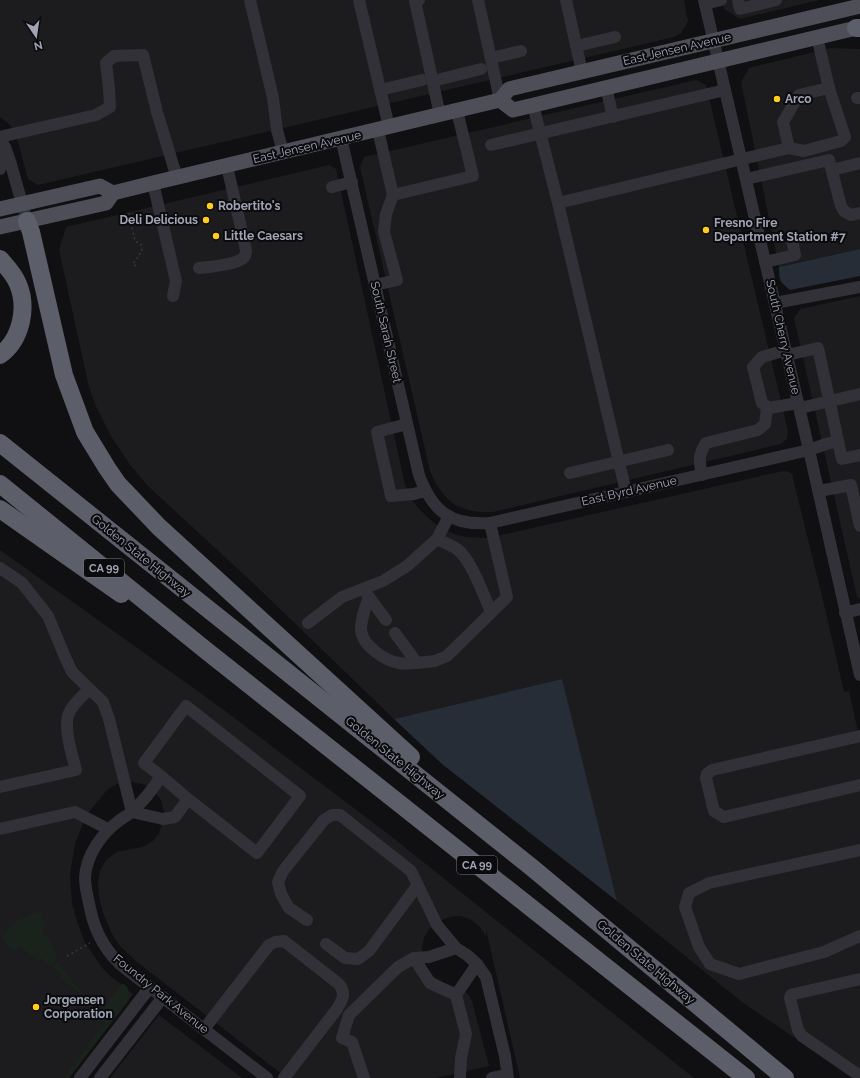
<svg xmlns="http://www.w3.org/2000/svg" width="860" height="1078" viewBox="0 0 860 1078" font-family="Raleway,sans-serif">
  <rect width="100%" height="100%" fill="#101012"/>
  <g fill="#1c1c1f">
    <path d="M0,0H684L688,22L681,33L674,37L38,185L28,179L17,138L10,125L0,117Z"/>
    <path d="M722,0H819L740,19L724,9Z"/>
    <path d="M831,48L860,49V249L779,267L741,82L749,68Z"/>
    <path d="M696,80L706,85L788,431L787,439L781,444L493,512H480L468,510L455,505L445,496L436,484L430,471L360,167L364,157Z"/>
    <path d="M329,165L336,169L405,485L413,501L419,509L434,523L454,534L466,537L488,538L783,471L789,472L792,474L827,617L844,692L849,691L860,741V1078H854L742,1002L617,901L590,798L562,679L394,719L254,584L148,486L131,466L111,436L95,404L89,387L59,250L66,227Z"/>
    <path d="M860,296V599L857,597L794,318L800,309Z"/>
    <path d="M0,550L213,702L387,833L694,1078H520L486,929V936L480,927L472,920L460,916H454L441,920L429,929L424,938L422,946V955L424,963L433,976L445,983L462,989L468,994L472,1001L489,1066L436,1078H287L137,962L120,946L113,936L103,913L99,897L98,883L100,870L107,859L117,852L137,848L145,846L153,841L159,833L164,819V812L161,800L152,789L143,784L128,781L117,784L108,789L92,808L85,818L75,844L70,874L72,904L78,924L84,941L100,965L109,975L133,994L68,1078H0Z"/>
    <path d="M159,1015L233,1071L242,1078H110Z"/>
  </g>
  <g fill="#1a221c">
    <path d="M41,912L46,929L42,930L44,937L48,936L57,958L51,966L41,958L39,961L19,946L14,951L2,939C9,922 24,916 41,912Z"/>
    <path d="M58,961L72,981L82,993L81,994L60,978L62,974L53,967Z"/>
    <path d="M122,984H124L128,988L129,1000L69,1078H64L105,1023L99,1018L100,1013Z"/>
  </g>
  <g fill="#262d37">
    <path d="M860,249V276L790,290C780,282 779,280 779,267Z"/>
    <path d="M562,679L617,901L442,764L394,719Z"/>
  </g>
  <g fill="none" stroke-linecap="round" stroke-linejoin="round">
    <g stroke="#37383e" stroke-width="1.5" stroke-dasharray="2 3" stroke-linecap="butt">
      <path d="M129,213L135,241L141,244L142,251L133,264L138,267"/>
      <path d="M67,956L90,943"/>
    </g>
    <g stroke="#313137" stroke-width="12">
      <path d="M250,0L273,98L277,130L283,152"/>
      <path d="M359,0L389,127"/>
      <path d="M419,0L415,1L440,115"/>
      <path d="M478,0L500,100"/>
      <path d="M566,0L582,72"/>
      <path d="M704,0L809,450L860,675"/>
      <path d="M738,0L740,9L776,0"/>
      <path d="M705,4L721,0"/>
      <path d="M576,46L615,37"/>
      <path d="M491,58L521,51"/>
      <path d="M433,81L481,69"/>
      <path d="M606,87L613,117"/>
      <path d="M380,90L422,80"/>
      <path d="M857,98H860"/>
      <path d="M533,105L558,203"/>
      <path d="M378,130L393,195L473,176L457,111"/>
      <path d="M0,137L96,115L110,107L109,88L106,63L114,56L143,55L157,112L177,178"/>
      <path d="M341,138L419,475C432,511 451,526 490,523L809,450L826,444L838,441L818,348L787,355"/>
      <path d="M0,140L5,147L10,161L27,221"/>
      <path d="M491,145L725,90"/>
      <path d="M0,147V169"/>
      <path d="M789,148L804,151L841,141L845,137L829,88"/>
      <path d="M832,170L860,163"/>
      <path d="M746,179L829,160L841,206L844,211L851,215L860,213"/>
      <path d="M153,183L176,281L173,296"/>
      <path d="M332,187L352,182"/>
      <path d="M765,262L795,255L792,239"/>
      <path d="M199,268C210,267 231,265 240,260C245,258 246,254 246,250L227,166"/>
      <path d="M375,285L397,280L384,232L386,214L393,195"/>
      <path d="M775,303L860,287"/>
      <path d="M786,350L762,357L753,367L762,403L769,408L798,403"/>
      <path d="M800,408L860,394"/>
      <path d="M407,424L377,432L391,496L414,494L424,491"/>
      <path d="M838,441L842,459L860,455"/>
      <path d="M570,473L668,450"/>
      <path d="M702,475C699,461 698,455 706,443L758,430L765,424L767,407"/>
      <path d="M819,491L851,485L860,526"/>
      <path d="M626,492L558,203L789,148L783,122L799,95L829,88L817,37"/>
      <path d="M437,539C443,542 451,545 457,549C471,559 484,596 491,612"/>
      <path d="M0,568L22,583L48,616L65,657L72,672L103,702L109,719L132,812"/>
      <path d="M366,593L386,620"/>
      <path d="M369,597C365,608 361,618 361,630C362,645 385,661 399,663C404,664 411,663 417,663"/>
      <path d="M845,613L860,609"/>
      <path d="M308,623L342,597L383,581L407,566L437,539L449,516"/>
      <path d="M395,633L417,663L435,661L447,656L507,597L490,523"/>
      <path d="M860,736L712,770L707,774L706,778L714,811L724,817L860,785"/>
      <path d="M161,776L188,799L257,853L300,796L186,706L144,763L161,776C153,789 144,801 132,811C129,815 124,817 120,820C102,833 86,855 85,878C85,888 88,898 90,908C95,933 107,954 126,969L267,1078"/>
      <path d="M0,787L76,770C72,755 62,724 70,711C74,703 83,696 89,689"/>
      <path d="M132,812L163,819L175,817L188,799"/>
      <path d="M0,829L75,812L108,829"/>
      <path d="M860,850L709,883L689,893L685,907L699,947L710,964L739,974L824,952L860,936"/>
      <path d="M307,920L289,908L281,894L278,882L283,871L324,820L332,815H340L411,871L437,925L456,948L467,955L477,964L486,977L505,1056L508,1078"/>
      <path d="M326,944L345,958L358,959L369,951L417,886"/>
      <path d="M414,958L429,957L456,948"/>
      <path d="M860,979L794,994L791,995L790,998L798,1030L802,1036L860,1076"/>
      <path d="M456,995L477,964"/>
      <path d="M204,1029L269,945L275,942L284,941L339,984C346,993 343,999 337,1009L284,1078"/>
      <path d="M80,1078L150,987"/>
      <path d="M100,1078L163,997"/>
      <path d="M364,1078L352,1042L342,1038L349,1015L398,967L414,958L430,983L456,995L466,1034L461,1058L460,1078"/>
      <path d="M492,1078L507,1075"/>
    </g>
    <g stroke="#4d4e57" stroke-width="15">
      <path d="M500,100L513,110L860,27"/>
      <path d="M0,209L100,186L113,193L153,183L500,100L509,89L860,6"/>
      <path d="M0,227L106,203L113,193"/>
    </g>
    <g stroke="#5c5e69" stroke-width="18">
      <path d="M856,28H860"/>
      <path d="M27,221L31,232L64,375L85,432L107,468L118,484L159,527L411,757"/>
      <path d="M0,259C7,267 14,274 18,284C28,308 21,340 0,355"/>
      <path d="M0,443L530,866L785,1078"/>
      <path d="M0,484L208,652L746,1078"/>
      <path d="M0,509L121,594"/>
    </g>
  </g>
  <g fill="#ffcd1b" stroke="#0b0b0d" stroke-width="1.5">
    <circle cx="777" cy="99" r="4"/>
    <circle cx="210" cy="206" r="4"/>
    <circle cx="206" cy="220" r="4"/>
    <circle cx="706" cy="230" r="4"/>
    <circle cx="216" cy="236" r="4"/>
    <circle cx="36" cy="1007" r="4"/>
  </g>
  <g text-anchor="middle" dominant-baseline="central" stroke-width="4" stroke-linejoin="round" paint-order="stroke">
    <g fill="#0b0b0d" stroke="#737682" stroke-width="1">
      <rect x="84" y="559" width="40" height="18" rx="3"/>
      <rect x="457" y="856" width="40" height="18" rx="3"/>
    </g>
    <g font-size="11" font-weight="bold" fill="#a0a4b4">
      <text x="104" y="568">CA 99</text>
      <text x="477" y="865">CA 99</text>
    </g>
    <g font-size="12" fill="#a0a4b4" stroke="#0b0b0d">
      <text transform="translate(677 49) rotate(-13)">East Jensen Avenue</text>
      <text transform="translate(307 147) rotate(-13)">East Jensen Avenue</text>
      <text transform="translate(386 332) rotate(77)">South Sarah Street</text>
      <text transform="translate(783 337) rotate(77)">South Cherry Avenue</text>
      <text transform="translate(629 491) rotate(-13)">East Byrd Avenue</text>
      <text transform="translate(141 556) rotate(39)">Golden State Highway</text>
      <text transform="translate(395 758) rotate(39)">Golden State Highway</text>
      <text transform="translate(646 962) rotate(40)">Golden State Highway</text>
      <text transform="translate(161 994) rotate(39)">Foundry Park Avenue</text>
    </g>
    <g font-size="12" font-weight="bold" fill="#a0a4b4" stroke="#0b0b0d" text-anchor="start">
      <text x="785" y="99">Arco</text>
      <text x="218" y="206">Robertito's</text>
      <text x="198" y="220" text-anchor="end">Deli Delicious</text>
      <text x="714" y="223">Fresno Fire<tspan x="714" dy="14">Department Station #7</tspan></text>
      <text x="224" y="236">Little Caesars</text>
      <text x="44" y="1000">Jorgensen<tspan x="44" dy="14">Corporation</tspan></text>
    </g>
  </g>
  <g transform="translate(36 36) rotate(167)" stroke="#0b0b0d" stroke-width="3" paint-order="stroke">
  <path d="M0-3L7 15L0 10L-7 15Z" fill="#a0a4b4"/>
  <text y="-6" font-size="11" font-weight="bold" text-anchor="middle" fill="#a0a4b4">N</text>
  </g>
</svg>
